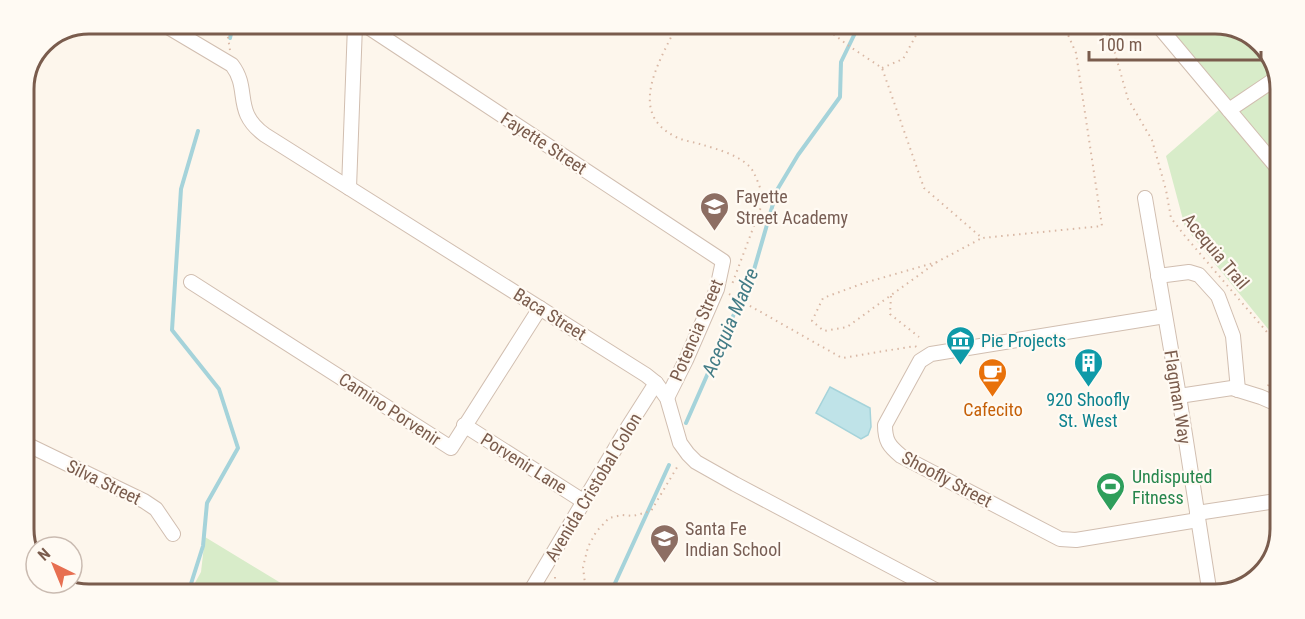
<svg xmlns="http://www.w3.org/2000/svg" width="1305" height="619" viewBox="0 0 1305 619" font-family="'Roboto Condensed',sans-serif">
  <rect width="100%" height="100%" fill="#fdf6ec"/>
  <g fill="#d8ecc9">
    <path d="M1155,29H1241L1268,50L1281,85L1278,341L1185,227L1166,156L1220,109Z"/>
    <path d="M205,537L294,591L191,590L201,572Z"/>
  </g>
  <path fill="#bfe3e8" stroke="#a5d3da" stroke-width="1.5" d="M830,387L870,408L871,427L868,435L861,439L816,413Z"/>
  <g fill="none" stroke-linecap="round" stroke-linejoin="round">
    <g stroke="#a5d3da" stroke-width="4">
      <path d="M230,38L233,25"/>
      <path d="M686,423L738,305L749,287L777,190L798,155L840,97L841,62L858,27"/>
      <path d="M189,590L203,546L207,503L238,448L219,389L172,330L181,189L198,131"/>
      <path d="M611,592L669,465"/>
    </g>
    <defs>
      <g id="minor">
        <path d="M163,24L232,65C251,90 232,111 265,135L646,375L656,383L667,398L680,443L688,454L696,462L735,484L943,594"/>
        <path d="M365,25L723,261L717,289L686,360L667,398"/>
        <path d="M1161,29L1280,171"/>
        <path d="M1229,110L1278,77"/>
        <path d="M349,188L355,25"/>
        <path d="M1145,198L1179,396L1210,595"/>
        <path d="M1158,276L1189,272L1199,275L1218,296L1233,336L1238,390"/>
        <path d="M191,282L451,448L540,308"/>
        <path d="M1165,316L931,354L920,361L885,425C885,441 889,446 901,456L1060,539L1076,540L1198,520"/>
        <path d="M1179,396L1232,388L1261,397L1277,404"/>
        <path d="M464,425L583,501"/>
        <path d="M24,443L144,501L156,509L173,534"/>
        <path d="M1197,513L1276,501"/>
        <path d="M530,592L628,427L656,383"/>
      </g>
    </defs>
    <use href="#minor" stroke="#d1beb0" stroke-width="16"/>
    <g stroke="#d9b8a5" stroke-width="2" stroke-dasharray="1.5 4.5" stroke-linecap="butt">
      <path d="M226,25L230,50"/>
      <path d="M676,27C660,61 626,113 676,137C684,141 694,142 703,145C717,149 738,155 749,166C755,171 761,191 764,199L731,287"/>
      <path d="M824,27L849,46L882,68L924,188L982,238L1102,226L1076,53L1065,28"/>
      <path d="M1108,29L1128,99L1152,140L1166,190L1171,218L1185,236L1278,345"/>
      <path d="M882,68L903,59L920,28"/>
      <path d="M937,262L864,283L823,298L812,321L824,331L847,327L937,262L982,238"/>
      <path d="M729,294L842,358L915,346L918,348"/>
      <path d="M891,296L890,314L919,337"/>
      <path d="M1268,386L1278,364"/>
      <path d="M555,577V592"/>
      <path d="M586,592L583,567L588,547L596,532L609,518L622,515L633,516L651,511L679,464"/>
    </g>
    <use href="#minor" stroke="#fff" stroke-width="14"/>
  </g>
  <defs>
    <symbol id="school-pin" viewBox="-11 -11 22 30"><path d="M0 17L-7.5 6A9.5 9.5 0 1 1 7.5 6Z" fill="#8d6e63" stroke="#fffaf3"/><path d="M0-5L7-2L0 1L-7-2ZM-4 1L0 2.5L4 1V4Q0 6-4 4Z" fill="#fff"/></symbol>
    <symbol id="museum-pin" viewBox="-11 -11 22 30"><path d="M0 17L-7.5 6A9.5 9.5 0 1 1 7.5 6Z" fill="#0f9aa8" stroke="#fffaf3"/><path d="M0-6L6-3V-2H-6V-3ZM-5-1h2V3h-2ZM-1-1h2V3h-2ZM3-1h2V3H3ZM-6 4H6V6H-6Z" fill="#fff"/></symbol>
    <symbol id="building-pin" viewBox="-11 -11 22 30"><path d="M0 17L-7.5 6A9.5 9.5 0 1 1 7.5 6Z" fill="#0f9aa8" stroke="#fffaf3"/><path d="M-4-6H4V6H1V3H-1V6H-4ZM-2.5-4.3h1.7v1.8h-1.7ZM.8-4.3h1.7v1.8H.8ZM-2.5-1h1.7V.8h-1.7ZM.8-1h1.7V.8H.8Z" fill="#fff"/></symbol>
    <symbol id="cafe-pin" viewBox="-11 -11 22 30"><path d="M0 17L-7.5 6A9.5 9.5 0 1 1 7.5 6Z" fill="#e8710a" stroke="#fffaf3"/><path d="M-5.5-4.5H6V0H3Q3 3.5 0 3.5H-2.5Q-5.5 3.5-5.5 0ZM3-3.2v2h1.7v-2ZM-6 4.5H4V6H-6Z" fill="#fff"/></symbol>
    <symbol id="stadium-pin" viewBox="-11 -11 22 30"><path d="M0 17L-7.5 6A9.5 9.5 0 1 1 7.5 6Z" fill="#2e9e5b" stroke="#fffaf3"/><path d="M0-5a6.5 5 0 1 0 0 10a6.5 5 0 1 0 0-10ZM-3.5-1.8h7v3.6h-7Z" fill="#fff"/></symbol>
  </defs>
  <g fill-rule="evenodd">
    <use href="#school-pin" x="698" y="190" width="33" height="45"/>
    <use href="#museum-pin" x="944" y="324" width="33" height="45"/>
    <use href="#building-pin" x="1072" y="346" width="33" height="45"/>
    <use href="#cafe-pin" x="976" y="356" width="33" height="45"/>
    <use href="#stadium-pin" x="1094" y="470" width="33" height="45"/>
    <use href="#school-pin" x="648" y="522" width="33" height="45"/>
  </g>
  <g text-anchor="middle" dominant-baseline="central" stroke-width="4.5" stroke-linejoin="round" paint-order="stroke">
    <g font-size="18" fill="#7a5c4d" stroke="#fffaf3">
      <text transform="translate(544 143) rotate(33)">Fayette Street</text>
      <text transform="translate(1216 251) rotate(50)">Acequia Trail</text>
      <text transform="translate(550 314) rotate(32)">Baca Street</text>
      <text transform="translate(696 330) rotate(-67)">Potencia Street</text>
      <text transform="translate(1178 397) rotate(81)">Flagman Way</text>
      <text transform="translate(390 409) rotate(33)">Camino Porvenir</text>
      <text transform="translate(524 463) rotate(32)">Porvenir Lane</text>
      <text transform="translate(947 479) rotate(28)">Shoofly Street</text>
      <text transform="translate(104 482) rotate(26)">Silva Street</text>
      <text transform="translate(593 487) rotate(-59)">Avenida Cristobal Colon</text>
    </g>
    <g font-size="18" fill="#785e54" stroke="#fffaf3" text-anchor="start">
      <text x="736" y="196">Fayette<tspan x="736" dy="21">Street Academy</tspan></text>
      <text x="685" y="528">Santa Fe<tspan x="685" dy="21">Indian School</tspan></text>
    </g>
    <g font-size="18" fill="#0d838f" stroke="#fffaf3" text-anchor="start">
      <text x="981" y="340">Pie Projects</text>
      <text x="1088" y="399" text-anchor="middle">920 Shoofly<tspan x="1088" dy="21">St. West</tspan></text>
    </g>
    <g font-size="18" fill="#c56008" stroke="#fffaf3">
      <text x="993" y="409">Cafecito</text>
    </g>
    <g font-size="18" fill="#27864d" stroke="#fffaf3" text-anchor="start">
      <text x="1132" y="476">Undisputed<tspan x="1132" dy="21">Fitness</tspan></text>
    </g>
    <g font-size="20" font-style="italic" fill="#437c86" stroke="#fffaf3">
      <text transform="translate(730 322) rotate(-67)">Acequia Madre</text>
    </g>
  </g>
  <path d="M0 0H1305V619H0ZM89 34H1215A55 55 0 0 1 1270 89V529A55 55 0 0 1 1215 584H89A55 55 0 0 1 34 529V89A55 55 0 0 1 89 34Z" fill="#fffaf3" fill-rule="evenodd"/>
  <path fill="none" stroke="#7a5c4d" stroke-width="3" d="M89 34H1215A55 55 0 0 1 1270 89V529A55 55 0 0 1 1215 584H89A55 55 0 0 1 34 529V89A55 55 0 0 1 89 34Z"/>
  <g transform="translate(54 565) rotate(317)"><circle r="28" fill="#fffaf3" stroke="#cabbb1" stroke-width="1.5"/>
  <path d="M0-4.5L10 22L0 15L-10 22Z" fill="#e76f51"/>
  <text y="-9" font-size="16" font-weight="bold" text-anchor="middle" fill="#7a5c4d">N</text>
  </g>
  <path d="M1089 51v9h172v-9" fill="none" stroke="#7a5c4d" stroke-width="3"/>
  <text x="1098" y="51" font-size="18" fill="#7a5c4d" stroke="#fffaf3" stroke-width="4.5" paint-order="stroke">100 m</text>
</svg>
